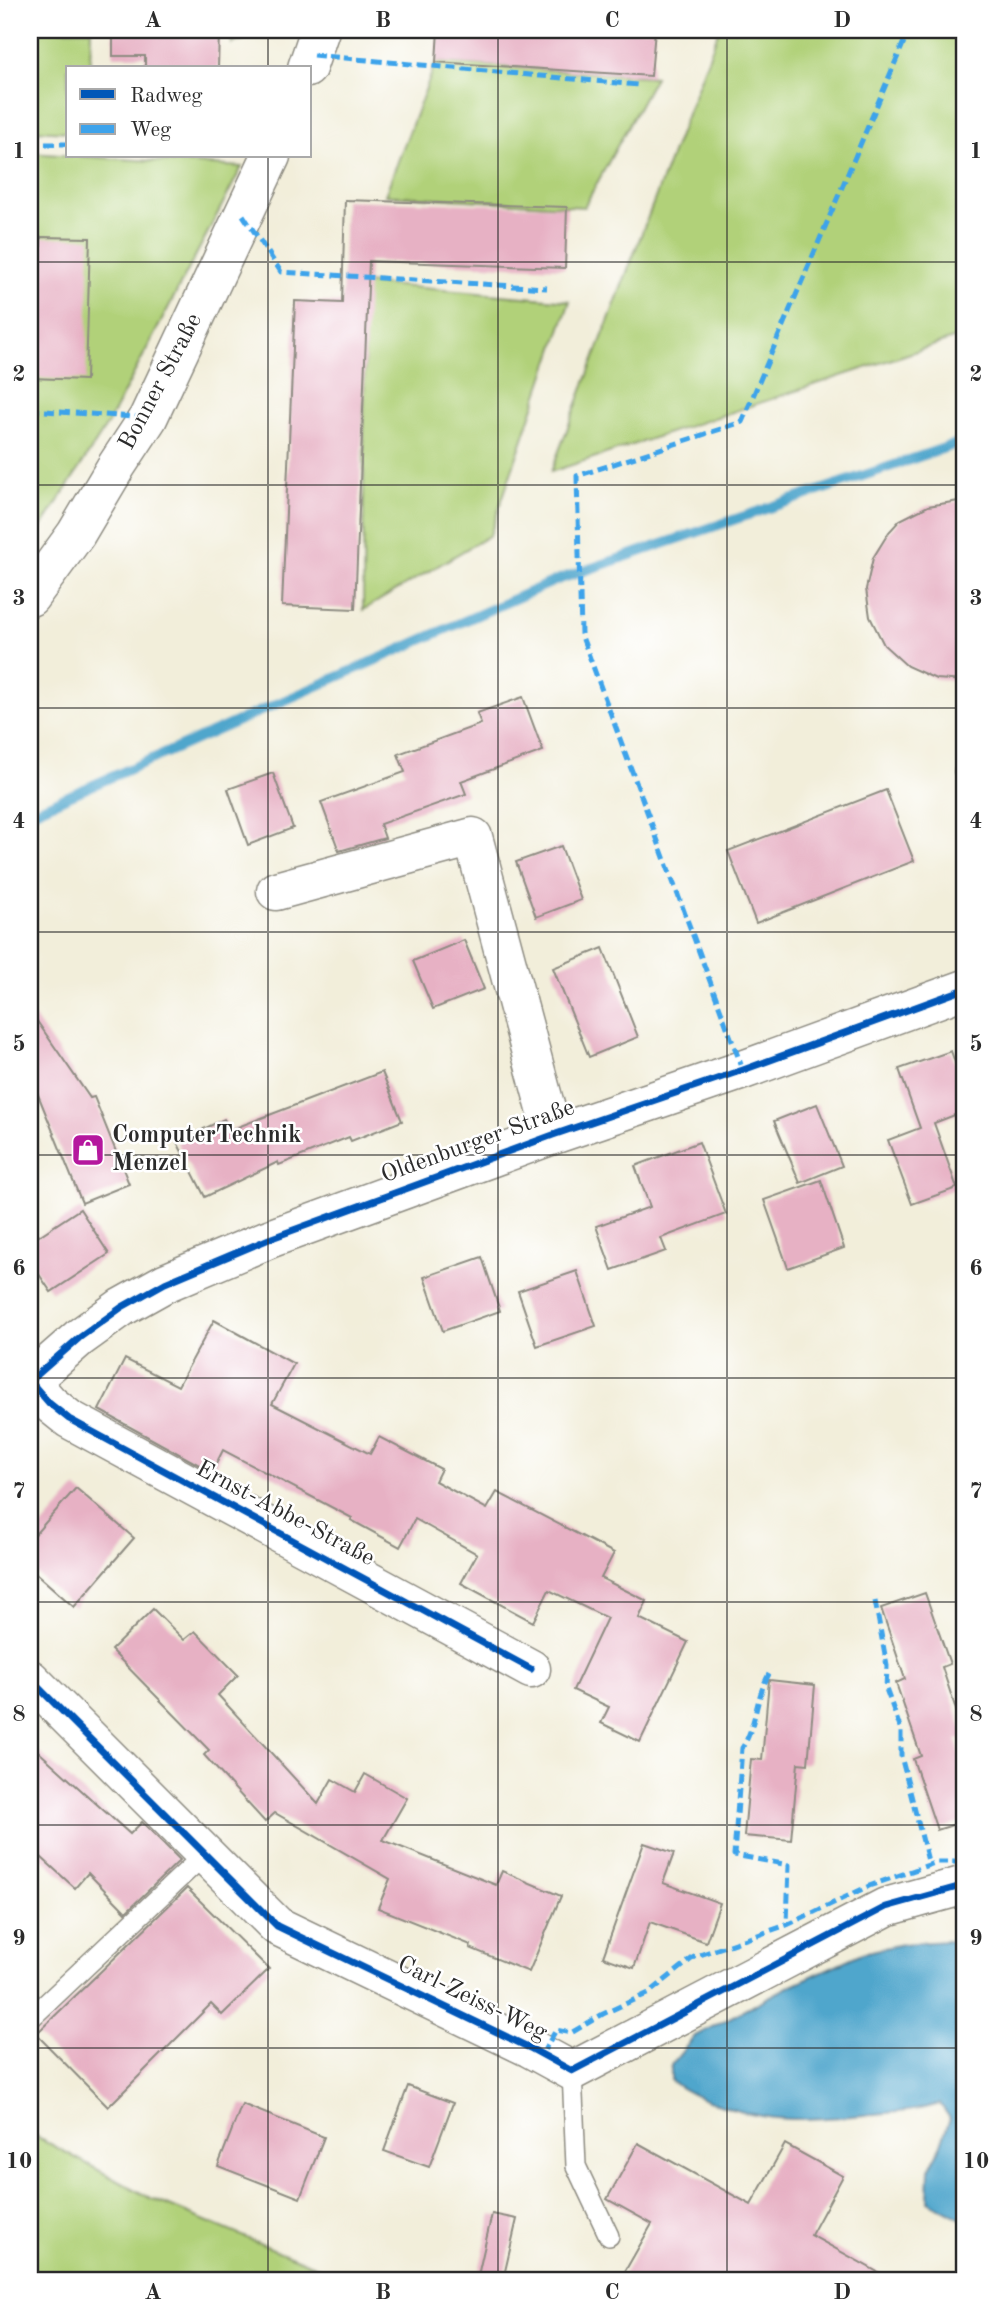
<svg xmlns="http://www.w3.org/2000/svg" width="995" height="2310" viewBox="0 0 995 2310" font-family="'Old Standard TT',serif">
  <rect width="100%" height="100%" fill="#fff"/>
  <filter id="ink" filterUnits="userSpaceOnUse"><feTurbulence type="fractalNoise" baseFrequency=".0143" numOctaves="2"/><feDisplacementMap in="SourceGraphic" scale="14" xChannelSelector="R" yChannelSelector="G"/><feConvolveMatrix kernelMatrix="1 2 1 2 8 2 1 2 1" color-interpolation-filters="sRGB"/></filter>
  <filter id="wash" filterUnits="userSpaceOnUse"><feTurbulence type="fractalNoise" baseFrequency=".00686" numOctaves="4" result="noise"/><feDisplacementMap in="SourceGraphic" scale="28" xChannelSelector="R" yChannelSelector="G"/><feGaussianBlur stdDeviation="1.57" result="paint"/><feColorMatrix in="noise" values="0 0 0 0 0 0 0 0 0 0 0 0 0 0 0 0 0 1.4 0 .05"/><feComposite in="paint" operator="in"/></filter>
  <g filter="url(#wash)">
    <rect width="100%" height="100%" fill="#f2eeda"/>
    <g fill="#b1d179" stroke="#6e7e52" stroke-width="2">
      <path d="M38,30H91L90,68H68V132L34,130Z"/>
      <path d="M230,30H251V36L232,44Z"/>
      <path d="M719,30H965V335L551,472Z"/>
      <path d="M436,62L655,77L584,207L385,195Z"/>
      <path d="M30,153L242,167L107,425L30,545Z"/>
      <path d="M365,283L570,301L490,535L363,610Z"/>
      <path d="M30,2133L150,2198L348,2280H30Z"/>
    </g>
    <path fill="#50a6cc" stroke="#3e687c" stroke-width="2" d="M947,1941L965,1944V2221L928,2201L929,2169L938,2153L950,2118L940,2104C918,2111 898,2112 875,2114C814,2119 774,2126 714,2103C698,2097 685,2092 671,2081V2065L695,2036L788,1987L862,1953L902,1944Z"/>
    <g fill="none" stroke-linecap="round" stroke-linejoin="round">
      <path stroke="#50a6cc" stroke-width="10" d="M30,813L557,580L965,441"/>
    </g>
    <g id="blocks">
      <g fill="#e7b1c4">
        <path d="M113,30H219L218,68H145V56H113Z"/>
        <path d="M438,30H655L651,76L436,62Z"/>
        <path d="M345,200L567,207L565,268L369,261L355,609L282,606L295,301L342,303Z"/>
        <path d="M41,237L90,238L86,380L30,378V261L40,262Z"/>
        <path d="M965,500V681L936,679L907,666L884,645L870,617L866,589L873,558L889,532L900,520L928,506Z"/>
        <path d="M523,697L543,751L461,781L466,794L380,824L385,838L339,851L321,802L405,772L398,754L481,724L477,713Z"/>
        <path d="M273,773L293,828L248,845L228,789Z"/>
        <path d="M886,790L914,861L756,923L728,851Z"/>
        <path d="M561,846L581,900L536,917L516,862Z"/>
        <path d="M464,940L484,989L433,1009L413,961Z"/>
        <path d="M603,948L638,1037L589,1057L553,968Z"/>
        <path d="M30,1011L90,1098L94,1097L129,1184L82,1203L30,1075Z"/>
        <path d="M951,1051L965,1091V1111L934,1123L957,1188L912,1204L888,1140L920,1128L899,1069Z"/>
        <path d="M382,1072L402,1121L351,1141L349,1137L279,1165L278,1162L205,1197L177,1142L224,1119L230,1130Z"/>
        <path d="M817,1104L842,1166L800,1183L774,1121Z"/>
        <path d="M699,1142L726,1214L661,1238L666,1251L612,1270L596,1226L650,1207L635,1166Z"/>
        <path d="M821,1180L844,1248L788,1268L764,1200Z"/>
        <path d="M80,1209L109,1254L51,1292L30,1261V1242Z"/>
        <path d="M482,1257L500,1311L443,1331L424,1277Z"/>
        <path d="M577,1271L596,1326L537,1346L518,1291Z"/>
        <path d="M214,1320L294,1364L272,1404L370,1454L379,1437L441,1469L435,1481L487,1509L497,1492L614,1553L601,1578L647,1601L639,1618L688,1642L640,1742L601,1723L609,1707L573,1690L607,1618L549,1590L533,1622L461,1583L477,1554L415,1519L400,1547L351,1520L352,1518L223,1450L212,1472L99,1410L125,1359L178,1386Z"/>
        <path d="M76,1488L134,1538L74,1607L30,1568V1540Z"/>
        <path d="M925,1593L950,1664L942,1667L965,1737L956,1740L965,1770V1821L937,1830L913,1759L921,1756L896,1683L905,1679L881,1608Z"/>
        <path d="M153,1609L184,1640L195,1631L238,1675L218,1695L318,1804L332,1779L355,1792L365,1774L407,1798L383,1840L496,1885L502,1871L561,1896L529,1972L470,1948L471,1945L378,1908L390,1879L275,1813L265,1822L204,1755L209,1750L111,1650Z"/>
        <path d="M769,1680L815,1685L808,1764L798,1763L791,1840L744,1836L751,1759L762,1760Z"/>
        <path d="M30,1744L130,1834L142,1822L180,1860L126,1912L88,1873L75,1888L30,1847Z"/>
        <path d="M644,1843L674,1853L663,1883L720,1903L706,1942L650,1922L634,1968L603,1957Z"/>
        <path d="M187,1888L269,1969L222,2015L211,2004L108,2107L36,2034Z"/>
        <path d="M408,2086L453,2103L429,2167L384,2151Z"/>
        <path d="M242,2104L324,2137L300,2198L218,2166Z"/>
        <path d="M638,2143L751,2205L785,2144L843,2176L811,2235L892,2280H620L652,2224L607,2199Z"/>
        <path d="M492,2214L517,2219L503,2280H477Z"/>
      </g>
    </g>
  </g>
  <g filter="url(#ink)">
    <use href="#blocks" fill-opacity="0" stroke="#8e8c82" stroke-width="2"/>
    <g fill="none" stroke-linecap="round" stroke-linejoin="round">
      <defs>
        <g id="lane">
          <path d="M964,771L965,773"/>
          <path d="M31,2018L205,1854"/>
          <path d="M572,2071L576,2166L609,2236"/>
        </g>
        <g id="street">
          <path d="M307,68L320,30"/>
          <path d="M30,597L76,534L117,465L148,418L271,156"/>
          <path d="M276,891L473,837L553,1135"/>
          <path d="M30,1381L49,1403L69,1419L531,1669"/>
          <path d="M30,1679L277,1926L530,2048L572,2071L886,1907L965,1885"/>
        </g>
        <path id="secondary" d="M30,1381L79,1338L122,1307L165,1283L269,1239L553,1135L743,1070L965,989"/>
      </defs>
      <use href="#lane" stroke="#8e8c82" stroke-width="22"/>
      <use href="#street" stroke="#8e8c82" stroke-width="41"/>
      <use href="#secondary" stroke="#8e8c82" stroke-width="41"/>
      <use href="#lane" stroke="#fff" stroke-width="19"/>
      <use href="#street" stroke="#fff" stroke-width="38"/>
      <use href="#secondary" stroke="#fff" stroke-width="38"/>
      <g stroke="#3ea3eb" stroke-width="5" stroke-dasharray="10 5" stroke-linecap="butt">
        <path d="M313,55L638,85"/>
        <path d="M30,144H68"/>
        <path d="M243,215L281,272L547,288"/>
        <path d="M30,410L148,418"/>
        <path d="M743,1070L581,634L577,476L742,422L909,30"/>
        <path d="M875,1601L887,1666L886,1689L901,1730V1756L929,1865"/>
        <path d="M769,1674C755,1699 756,1727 742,1748L734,1855L789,1865L787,1925"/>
        <path d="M542,2054L556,2030L571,2033L603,2014L649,1993L694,1957L787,1925L869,1886L937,1862H965"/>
      </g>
      <defs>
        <g id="cycleway">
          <path d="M30,1381L79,1338L122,1307L165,1283L269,1239L553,1135L743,1070L965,989"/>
          <path d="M30,1381L49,1403L69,1419L531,1669"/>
          <path d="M30,1679L277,1926L530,2048L572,2071L886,1907L965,1885"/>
        </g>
      </defs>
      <use href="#cycleway" stroke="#fff" stroke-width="11"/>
      <use href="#cycleway" stroke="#0057b8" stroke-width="7"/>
    </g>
  </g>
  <path fill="none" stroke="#2b2b2b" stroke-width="2" stroke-opacity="0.55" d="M268,30V68M498,30V2280M727,30V2280M268,156V2280M30,262H965M30,485H965M30,708H965M30,932H965M30,1155H965M30,1378H965M30,1602H965M30,1825H965M30,2048H965"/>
  <defs>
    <symbol id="shop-square" viewBox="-11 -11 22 22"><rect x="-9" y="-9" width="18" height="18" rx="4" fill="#b5179e" stroke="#fff"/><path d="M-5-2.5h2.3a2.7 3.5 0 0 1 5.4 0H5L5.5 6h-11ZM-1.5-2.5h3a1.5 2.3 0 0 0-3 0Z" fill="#fff"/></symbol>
  </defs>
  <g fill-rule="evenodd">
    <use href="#shop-square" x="69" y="1131" width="38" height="38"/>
  </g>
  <g text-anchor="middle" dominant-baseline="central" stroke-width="5" stroke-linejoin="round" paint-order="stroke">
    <g font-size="24" fill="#2b2b2b" stroke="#fff">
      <text transform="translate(161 382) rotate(-62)">Bonner Straße</text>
      <text transform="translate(478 1142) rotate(-20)">Oldenburger Straße</text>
      <text transform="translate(285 1514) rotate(28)">Ernst-Abbe-Straße</text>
      <text transform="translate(472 1999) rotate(26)">Carl-Zeiss-Weg</text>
    </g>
    <g font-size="24" font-weight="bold" fill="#2b2b2b" stroke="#fff" text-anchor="start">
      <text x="112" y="1136">ComputerTechnik<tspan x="112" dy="28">Menzel</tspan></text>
    </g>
  </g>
  <rect width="995" height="2310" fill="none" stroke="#fff" stroke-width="77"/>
  <rect x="66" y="66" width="245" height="91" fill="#ffffff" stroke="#aaaaaa" stroke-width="2"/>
  <rect x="80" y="89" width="35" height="10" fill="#0057b8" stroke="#aaaaaa" stroke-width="2"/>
  <text x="130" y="102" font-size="21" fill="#2b2b2b">Radweg</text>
  <rect x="80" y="124" width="35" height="10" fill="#3ea3eb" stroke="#aaaaaa" stroke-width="2"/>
  <text x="130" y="136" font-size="21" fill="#2b2b2b">Weg</text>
  <rect x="38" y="38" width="918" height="2234" fill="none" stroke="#2b2b2b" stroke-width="2.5"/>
  <g font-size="23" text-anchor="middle" font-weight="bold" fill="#2b2b2b">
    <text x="153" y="27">A</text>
    <text x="383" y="27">B</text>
    <text x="612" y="27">C</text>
    <text x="842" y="27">D</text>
    <text x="19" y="158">1</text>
    <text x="976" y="158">1</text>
    <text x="19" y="381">2</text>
    <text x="976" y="381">2</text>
    <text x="19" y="605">3</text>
    <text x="976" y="605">3</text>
    <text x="19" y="828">4</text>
    <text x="976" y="828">4</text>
    <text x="19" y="1051">5</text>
    <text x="976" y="1051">5</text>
    <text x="19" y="1275">6</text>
    <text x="976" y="1275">6</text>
    <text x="19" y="1498">7</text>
    <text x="976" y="1498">7</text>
    <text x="19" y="1721">8</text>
    <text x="976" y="1721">8</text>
    <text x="19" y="1945">9</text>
    <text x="976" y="1945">9</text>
    <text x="19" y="2168">10</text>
    <text x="976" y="2168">10</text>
    <text x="153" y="2299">A</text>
    <text x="383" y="2299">B</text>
    <text x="612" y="2299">C</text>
    <text x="842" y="2299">D</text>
  </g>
</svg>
